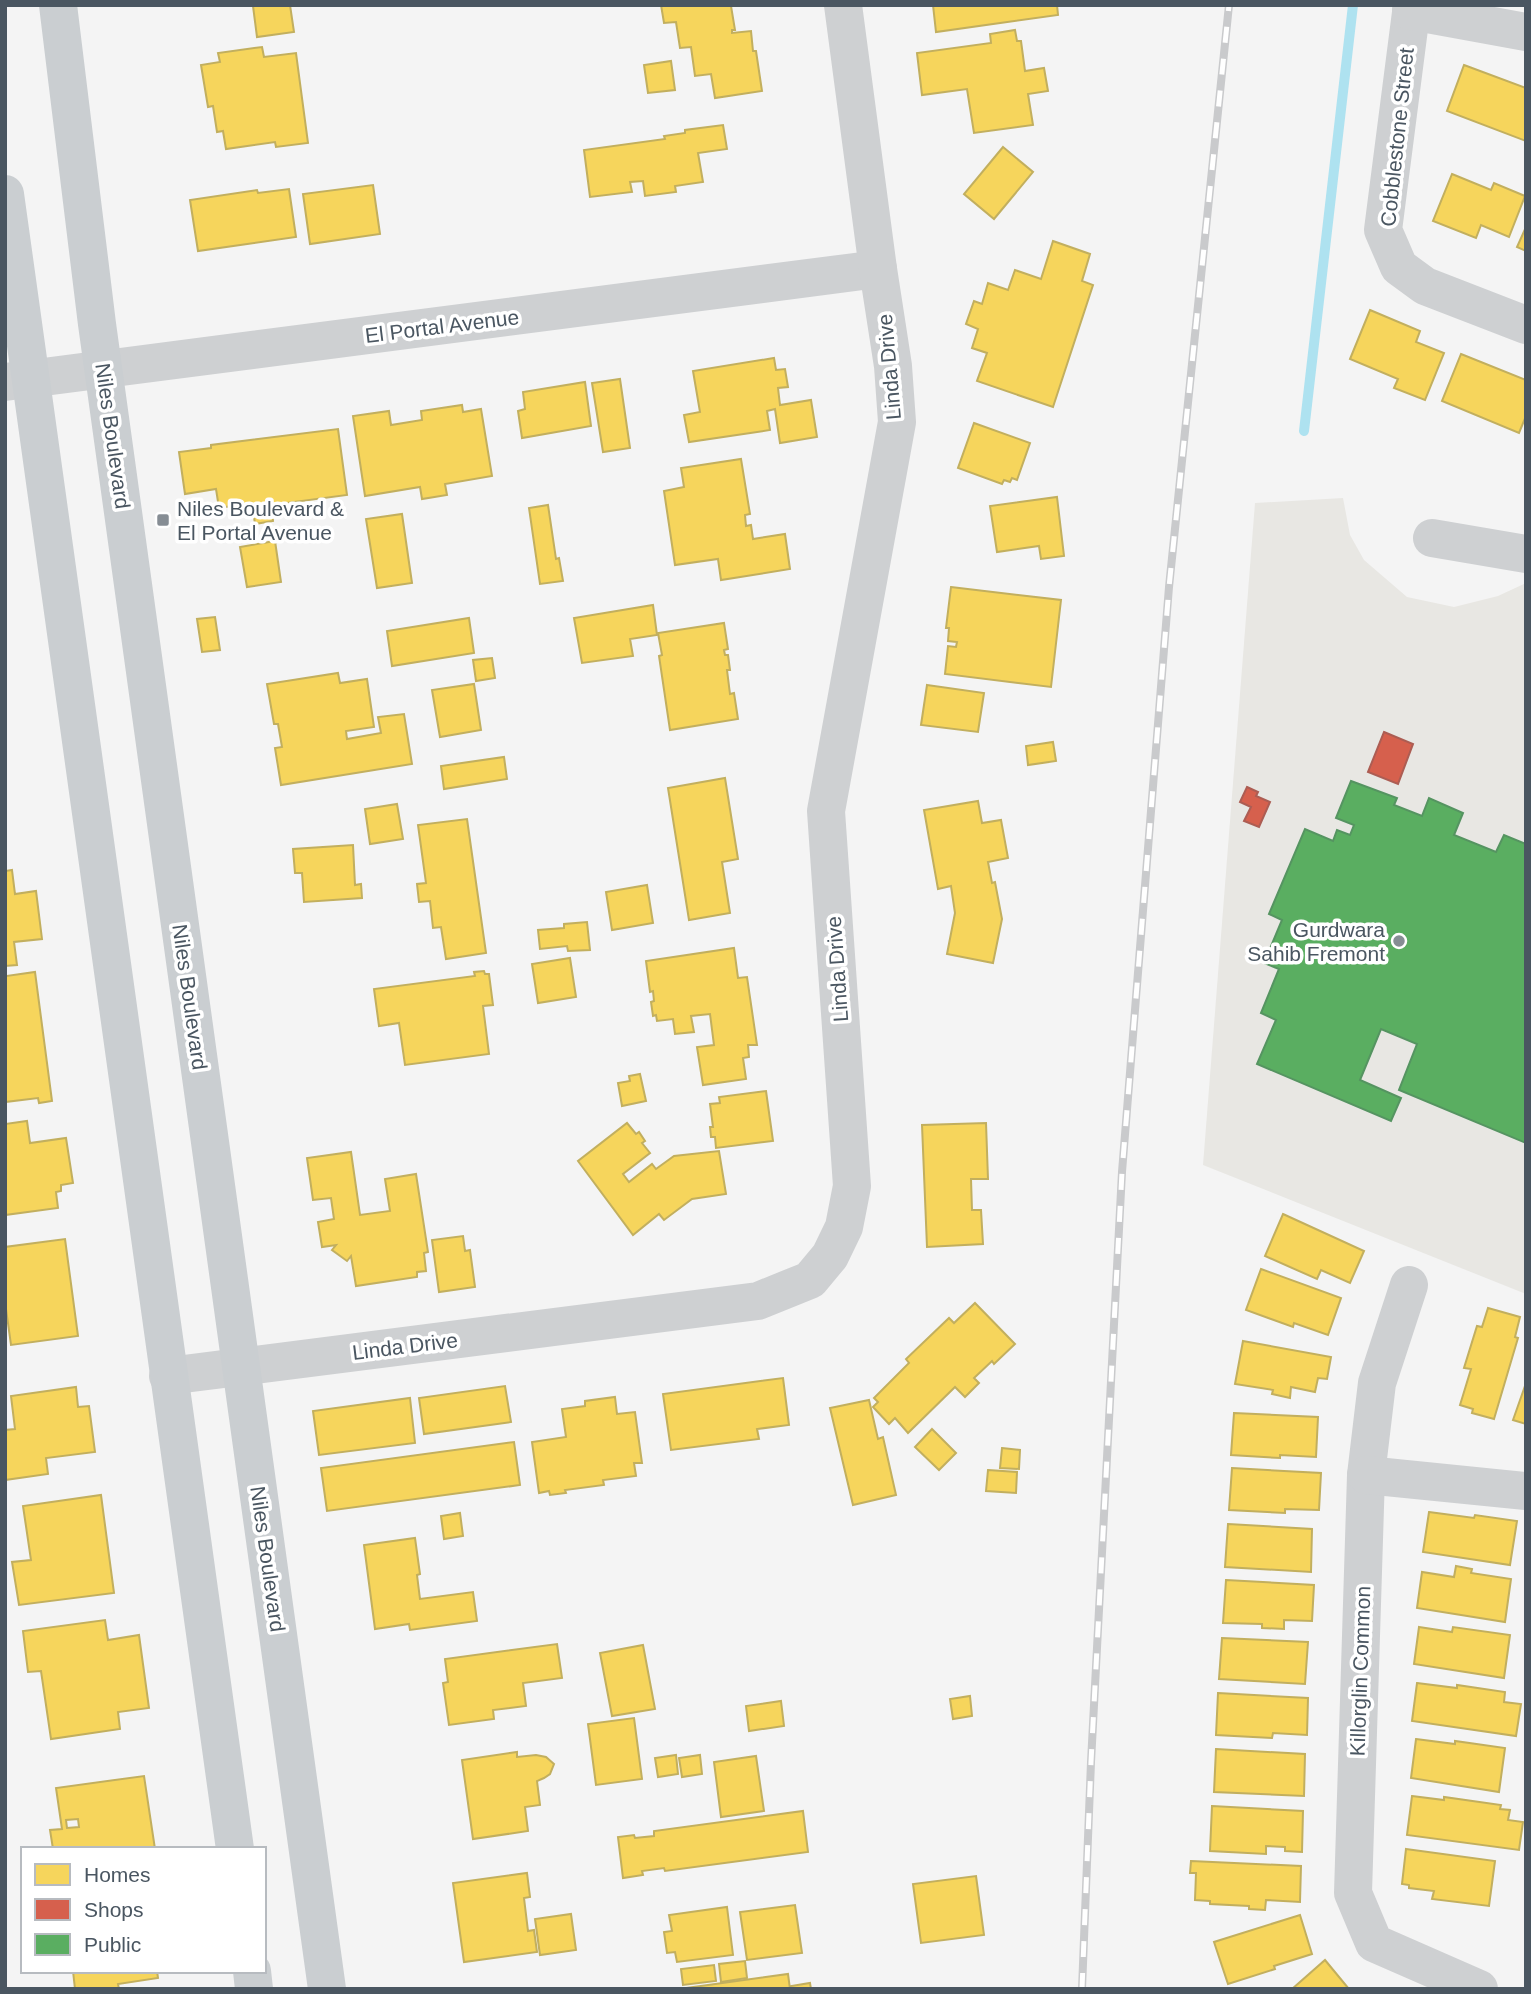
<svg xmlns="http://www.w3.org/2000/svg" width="1531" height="1994" viewBox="0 0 1531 1994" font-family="Arial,sans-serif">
  <rect width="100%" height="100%" fill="#f4f4f4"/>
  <path fill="#e8e7e3" d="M1343,498L1350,535L1364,560L1407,597L1454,607L1498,596L1526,583V1294L1203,1165L1255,503Z"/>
  <g fill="#f6d55c" stroke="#c2af5e" stroke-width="2" fill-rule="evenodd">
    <path d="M245,5H290L294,32L257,37L253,6Z"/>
    <path d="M661,5H736L731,6L735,30H732V33L751,31L753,51H756L762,91L715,98L711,74L695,76L691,47L680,48L676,22L664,23Z"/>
    <path d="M933,5H1057L1058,15L936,32Z"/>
    <path d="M1015,30L1017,41H1021L1025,71L1044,68L1048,91L1028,94L1033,125L974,133L967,89L922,95L917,53L991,43L990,34Z"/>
    <path d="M262,47L264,57L296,53L308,143L276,147L275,142L226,149L223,131L217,132L213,106L208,107L201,65L220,62L218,53Z"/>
    <path d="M671,61L675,90L648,93L644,65Z"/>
    <path d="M1464,65L1526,88V141L1447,111Z"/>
    <path d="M723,125L727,149L698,153L703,182L675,186L676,192L645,196L643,181L630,182L632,192L590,197L584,150L665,139L664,136L685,133V130Z"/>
    <path d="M1003,147L1033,172L994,219L964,194Z"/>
    <path d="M1452,174L1491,190L1494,183L1525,196L1509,237L1481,225L1476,238L1433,221Z"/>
    <path d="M373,185L380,234L310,244L303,194Z"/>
    <path d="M289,189L296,237L198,251L190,200L257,190L258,193Z"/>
    <path d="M1526,227V251L1517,247Z"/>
    <path d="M1053,241L1090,254L1082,281L1093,285L1053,407L977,381L987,353L972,348L978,329L966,324L974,301L982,304L988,283L1008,290L1015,270L1041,279Z"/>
    <path d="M1370,310L1420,331L1416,342L1444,353L1425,400L1394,388L1398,379L1350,359Z"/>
    <path d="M1461,354L1526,380V416L1519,433L1442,401Z"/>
    <path d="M774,358L776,370L785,369L788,387L778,388L780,405L811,400L817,437L780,443L775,409L767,411L770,430L689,442L684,415L700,412L693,371Z"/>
    <path d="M620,379L630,448L603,452L592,383Z"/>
    <path d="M585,382L591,426L522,438L518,411L525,409L523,392Z"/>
    <path d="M462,405L463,412L481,409L492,476L445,484L447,495L422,499L420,487L365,496L353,416L389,411L391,425L422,420L421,411Z"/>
    <path d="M974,423L1030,443L1017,480L1012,478L1010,482L1004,480L1002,484L958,468Z"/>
    <path d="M338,429L347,495L271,505L273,521L255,524L252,503L219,508L216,489L185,494L179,452L211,448V445Z"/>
    <path d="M741,459L750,514L745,515L746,526L751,525L753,539L785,534L790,569L721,580L718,559L675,565L664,491L684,487L681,468Z"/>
    <path d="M1057,497L1064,556L1041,559L1039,546L997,552L990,506Z"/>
    <path d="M548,505L556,559L559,558L563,581L540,584L529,508Z"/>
    <path d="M402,514L412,583L377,588L366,519Z"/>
    <path d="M275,541L281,582L247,587L240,547Z"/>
    <path d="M951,587L1061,600L1051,687L945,674L948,646L956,647L957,642L948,641L949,628H946Z"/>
    <path d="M653,605L657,635L630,639L633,656L582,663L574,618Z"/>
    <path d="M215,617L220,650L202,652L197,619Z"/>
    <path d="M469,618L474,653L392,666L387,631Z"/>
    <path d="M724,623L728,649L724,650L725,655H728L730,670H727L730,694L734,693L738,719L670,730L659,656L662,655L658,633Z"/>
    <path d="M492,658L495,678L476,681L473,660Z"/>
    <path d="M338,673L340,683L367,679L374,727L346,731L347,739L381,733L378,717L404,714L412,764L281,785L275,748L282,747L278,724H274L267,684Z"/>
    <path d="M474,684L481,730L440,737L432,690Z"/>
    <path d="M927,685L984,693L978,732L921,725Z"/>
    <path d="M1053,742L1056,761L1028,765L1026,746Z"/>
    <path d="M504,757L507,779L444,789L441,766Z"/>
    <path d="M725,778L738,859L722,862L730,913L689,920L668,788Z"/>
    <path d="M978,801L982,823L1001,820L1008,858L988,862L992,883L995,882L1002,919L993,963L947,954L955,913L951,886L938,889L924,810Z"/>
    <path d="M397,804L403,839L370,844L365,809Z"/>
    <path d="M467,819L486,953L446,959L441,927L433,928L430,901L419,902L417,884L426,883L418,825Z"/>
    <path d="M353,845L355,885L361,884L362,898L304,902L302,873H295L293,849Z"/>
    <path d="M12,870L15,894L36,891L42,939L14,942L17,965L5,966V871Z"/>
    <path d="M647,885L653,923L612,930L606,892Z"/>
    <path d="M587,922L590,950L568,951L567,946L540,949L538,930L564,928V924Z"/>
    <path d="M734,948L738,978L747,977L757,1045H748L749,1057L743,1058L746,1079L703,1085L697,1047L714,1045L710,1014L691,1016L694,1032L675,1034L673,1019L657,1021L656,1015L653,1016L651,1002L654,1001L653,991L650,992L646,961Z"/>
    <path d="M570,958L576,997L538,1003L532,964Z"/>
    <path d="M484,971L485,974H489L493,1005L483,1006L489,1054L405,1065L399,1023L379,1026L374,989L475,976L474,972Z"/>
    <path d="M35,972L52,1101L39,1103L38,1098L5,1102L6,976Z"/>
    <path d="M640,1074L646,1101L622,1106L618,1083L630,1081L629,1076Z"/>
    <path d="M766,1091L773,1141L716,1148L715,1137H711L710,1127H713L710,1104L720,1103L719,1097Z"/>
    <path d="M27,1121L30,1143L66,1138L73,1183L61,1185V1191L56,1192L58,1208L5,1215V1124Z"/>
    <path d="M627,1123L636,1134L639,1132L645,1141L642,1143L650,1153L623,1174L629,1182L652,1164L656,1169L674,1156L719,1151L726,1194L692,1199L664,1220L659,1214L633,1235L578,1161Z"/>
    <path d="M986,1123L988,1179H971L972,1210H981L983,1244L927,1247L922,1125Z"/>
    <path d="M351,1152L360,1215L390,1211L385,1179L416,1174L428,1252L424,1253L426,1271L417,1272V1277L356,1286L351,1256L347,1261L332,1250L336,1245L322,1247L318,1222L334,1219L331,1198L313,1200L307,1158Z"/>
    <path d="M1283,1214L1364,1251L1350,1283L1321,1270L1317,1279L1265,1256Z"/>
    <path d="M463,1236L465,1251L470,1250L475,1287L439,1292L432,1240Z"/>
    <path d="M65,1239L78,1336L11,1345L5,1302V1247Z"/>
    <path d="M1261,1269L1341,1298L1328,1335L1294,1323L1293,1327L1246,1310Z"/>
    <path d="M975,1303L1015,1344L994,1364L992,1361L974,1378L979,1383L965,1397L955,1387L908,1433L895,1418L889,1424L873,1407L878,1402L874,1398L909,1363L906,1359L949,1318L954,1323Z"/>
    <path d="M1488,1308L1520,1317L1515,1337L1518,1338L1494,1419L1472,1413L1473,1409L1460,1405L1471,1369L1464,1368L1477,1326L1482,1327Z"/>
    <path d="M1243,1341L1331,1357L1327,1379L1318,1378L1315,1392L1291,1387L1290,1398L1272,1394L1273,1390L1235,1384Z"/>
    <path d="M783,1378L789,1425L757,1429L759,1439L671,1450L663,1394Z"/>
    <path d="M1526,1383V1424L1513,1420Z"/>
    <path d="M505,1386L511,1422L424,1434L419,1398Z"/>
    <path d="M76,1387L78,1407L89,1406L95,1452L46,1458L48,1474L5,1480V1430L15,1429L11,1396Z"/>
    <path d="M615,1397L617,1414L635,1412L642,1463H634L636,1476L603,1480L604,1485L565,1490L566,1493L550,1495L549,1491L539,1493L532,1442L566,1437L562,1409L585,1406V1401Z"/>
    <path d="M410,1398L415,1443L319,1455L313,1411Z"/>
    <path d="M869,1400L878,1439L883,1437L896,1495L853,1505L830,1408Z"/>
    <path d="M1234,1413L1318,1417L1316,1457L1280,1455V1458L1231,1455Z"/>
    <path d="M932,1429L956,1453L939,1470L915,1447Z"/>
    <path d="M514,1442L520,1485L327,1511L321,1468Z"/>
    <path d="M1002,1448L1020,1450L1019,1469L1000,1468Z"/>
    <path d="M1232,1468L1321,1473L1319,1510L1285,1509V1513L1229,1510Z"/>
    <path d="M988,1470L1017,1472L1016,1493L986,1491Z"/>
    <path d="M101,1495L114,1593L19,1605L12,1562L31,1560L23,1506Z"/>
    <path d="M1429,1512L1474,1518L1475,1515L1517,1521L1510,1565L1423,1552Z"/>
    <path d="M460,1513L463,1536L444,1539L441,1516Z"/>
    <path d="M1228,1524L1312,1529L1311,1572L1225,1567Z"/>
    <path d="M415,1538L420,1574L417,1575L420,1599L473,1592L477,1621L410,1630L409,1624L375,1629L364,1545Z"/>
    <path d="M1456,1566L1472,1569L1471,1573L1511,1579L1505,1622L1417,1608L1422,1572L1454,1577Z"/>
    <path d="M1226,1580L1314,1585L1312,1621L1284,1620V1629L1262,1628V1624L1223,1623Z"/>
    <path d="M105,1620L108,1640L139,1635L149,1708L118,1712L120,1729L51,1739L41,1671L28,1672L23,1631Z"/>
    <path d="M1419,1627L1452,1632L1453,1627L1510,1635L1504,1678L1414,1664Z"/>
    <path d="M1222,1638L1308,1642L1305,1684L1219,1679Z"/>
    <path d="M557,1644L562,1678L523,1683L526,1706L493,1710L494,1719L449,1725L443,1683L448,1682L445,1659Z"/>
    <path d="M643,1645L655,1709L612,1716L600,1653Z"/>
    <path d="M1417,1683L1457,1688V1685L1505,1692L1504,1702L1521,1704L1516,1736L1412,1721Z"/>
    <path d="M1218,1693L1308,1698L1307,1735L1273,1733L1272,1738L1216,1735Z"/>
    <path d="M970,1696L972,1716L953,1719L950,1699Z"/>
    <path d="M781,1701L784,1726L749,1731L746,1706Z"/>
    <path d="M634,1718L642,1779L596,1785L588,1724Z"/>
    <path d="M1416,1739L1455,1744V1741L1505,1748L1499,1792L1411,1778Z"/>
    <path d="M1216,1749L1305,1754L1304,1796L1214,1792Z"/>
    <path d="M517,1752V1757L536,1755L546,1757L554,1764L550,1774L544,1778L537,1781L540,1805L525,1807L528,1831L473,1839L462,1760Z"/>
    <path d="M676,1755L678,1774L658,1777L655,1758Z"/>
    <path d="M700,1755L702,1774L682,1777L679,1758Z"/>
    <path d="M756,1756L764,1811L721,1817L714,1762Z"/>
    <path d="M144,1776L155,1849H53L50,1830L62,1829L56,1788ZM78,1819L79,1827L67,1828L66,1820Z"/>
    <path d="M1412,1796L1444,1800V1797L1501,1805L1500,1809L1510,1810L1508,1820L1523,1822L1519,1850L1407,1835Z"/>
    <path d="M1212,1806L1303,1811L1302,1852L1285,1851V1847L1266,1846V1854L1210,1851Z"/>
    <path d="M803,1811L808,1852L665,1871L664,1868L642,1871L643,1875L623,1878L618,1837L634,1835L635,1838L654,1836V1831Z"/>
    <path d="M1406,1849L1495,1861L1489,1906L1432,1899L1434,1891L1409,1888V1885L1402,1884Z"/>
    <path d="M1191,1861L1301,1866L1300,1902L1266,1900L1265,1910L1249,1909V1906L1210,1904V1901L1195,1900L1196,1873H1190Z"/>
    <path d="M527,1873L530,1897L524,1898L528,1931L534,1930L537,1952L464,1962L453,1883Z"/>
    <path d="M976,1876L984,1935L921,1943L913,1884Z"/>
    <path d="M795,1905L802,1953L747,1960L740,1912Z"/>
    <path d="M727,1907L733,1955L677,1962L675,1952L667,1953L664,1932L672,1931L669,1915Z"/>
    <path d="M571,1914L576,1950L540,1955L535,1919Z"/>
    <path d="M1300,1915L1312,1954L1274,1966L1275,1969L1228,1984L1214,1942Z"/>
    <path d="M1325,1960L1349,1989H1292Z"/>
    <path d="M745,1961L747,1978L721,1982L719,1964Z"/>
    <path d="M714,1965L716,1981L683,1985L681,1969Z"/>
    <path d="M73,1971H157L158,1978L118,1984L119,1989H75Z"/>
    <path d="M788,1974L790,1989H679Z"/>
    <path d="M810,1983L811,1989H791V1986Z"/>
  </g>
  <g fill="#d6604d" stroke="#ac5d53" stroke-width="2">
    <path d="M1384,732L1413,744L1398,784L1368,772Z"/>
    <path d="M1247,787L1258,792L1256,796L1270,802L1259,827L1244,821L1251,807L1240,802Z"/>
  </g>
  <path fill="#5aae61" stroke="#559461" stroke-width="2" d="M1351,781L1397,798L1394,805L1422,816L1429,798L1463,813L1454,835L1496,852L1504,835L1526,844V1143L1399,1090L1417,1044L1381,1029L1360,1080L1401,1098L1391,1121L1257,1064L1276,1020L1261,1013L1279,969L1264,963L1282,920L1269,914L1305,829L1333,841L1337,830L1350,835L1354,825L1336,818Z"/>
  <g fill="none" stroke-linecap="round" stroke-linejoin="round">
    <path stroke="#aee2f0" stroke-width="10" d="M1304,431L1353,5"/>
    <g stroke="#ced0d2" stroke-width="38">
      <path d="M1412,5L1383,230L1399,267L1425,286L1526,325"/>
      <path d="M1411,11L1526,32"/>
      <path d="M5,382L878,269"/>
      <path d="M1432,538L1526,554"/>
      <path d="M1409,1285L1377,1383L1366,1475L1353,1893L1374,1943L1479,1989"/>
      <path d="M168,1376L758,1301L810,1280L830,1256L844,1227L852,1186L826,811L897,422L893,366L878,269L843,5"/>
      <path d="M1366,1475L1526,1491"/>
    </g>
    <g stroke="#caced1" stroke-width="38">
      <path d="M58,5L97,324L327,1989"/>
      <path d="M5,194L235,1849"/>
      <path d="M252,1971L254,1989"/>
    </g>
    <defs>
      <path id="rail" d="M1082,1989L1091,1762L1122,1172L1169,587L1229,5"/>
    </defs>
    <use href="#rail" stroke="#c9cacc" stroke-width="8"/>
    <use href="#rail" stroke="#fff" stroke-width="5" stroke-dasharray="16" stroke-linecap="butt"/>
  </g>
  <g fill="#868d94" stroke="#fff" stroke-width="2.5">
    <rect x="156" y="513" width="14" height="14" rx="3.5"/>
    <circle cx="1399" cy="941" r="7"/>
  </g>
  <g text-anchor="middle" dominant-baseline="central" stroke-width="7" stroke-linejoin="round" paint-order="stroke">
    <g font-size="21" fill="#4a5661" stroke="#fff">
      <text transform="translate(1397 137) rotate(-84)">Cobblestone Street</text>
      <text transform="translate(442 326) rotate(-7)">El Portal Avenue</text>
      <text transform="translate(889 367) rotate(-95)">Linda Drive</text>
      <text transform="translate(113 436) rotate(82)">Niles Boulevard</text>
      <text transform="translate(837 969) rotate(-94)">Linda Drive</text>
      <text transform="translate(190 997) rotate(82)">Niles Boulevard</text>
      <text transform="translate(405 1346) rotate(-7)">Linda Drive</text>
      <text transform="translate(268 1559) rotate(82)">Niles Boulevard</text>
      <text transform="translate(1360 1671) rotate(-88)">Killorglin Common</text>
    </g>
    <g font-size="21" fill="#4a5661" stroke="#fff" text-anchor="start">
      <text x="177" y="508">Niles Boulevard &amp;<tspan x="177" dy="24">El Portal Avenue</tspan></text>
      <text x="1385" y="929" text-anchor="end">Gurdwara<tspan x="1385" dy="24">Sahib Fremont</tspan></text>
    </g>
  </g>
  <rect width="1531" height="1994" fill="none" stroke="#4a5661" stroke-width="14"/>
  <rect x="21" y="1847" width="245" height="126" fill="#ffffff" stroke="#b7bbc0" stroke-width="2"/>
  <rect x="35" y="1864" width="35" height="21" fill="#f6d55c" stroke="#b7bbc0" stroke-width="2"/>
  <text x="84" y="1882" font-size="21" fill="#4a5661">Homes</text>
  <rect x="35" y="1899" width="35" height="21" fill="#d6604d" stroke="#b7bbc0" stroke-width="2"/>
  <text x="84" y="1917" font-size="21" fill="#4a5661">Shops</text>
  <rect x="35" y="1934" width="35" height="21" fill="#5aae61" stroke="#b7bbc0" stroke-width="2"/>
  <text x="84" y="1952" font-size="21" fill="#4a5661">Public</text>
</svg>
